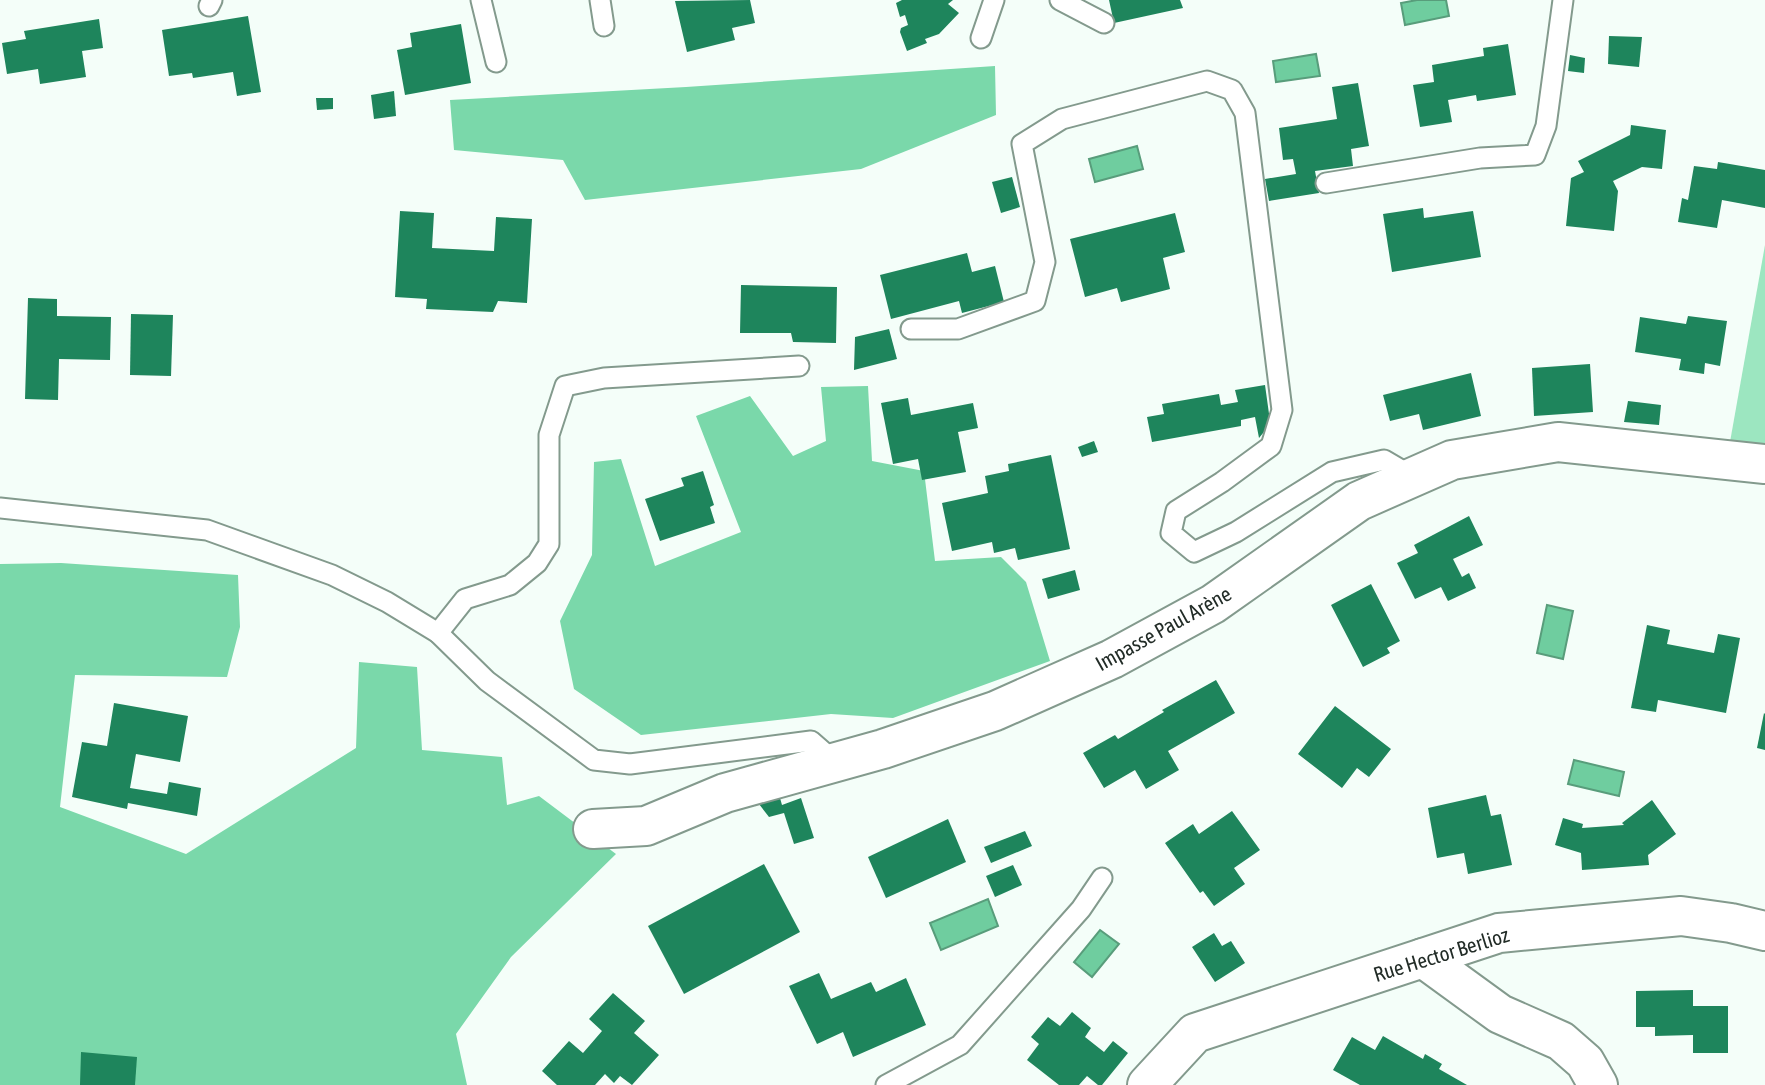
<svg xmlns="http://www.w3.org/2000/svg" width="1765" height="1085" viewBox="0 0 1765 1085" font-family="'Asap Condensed',sans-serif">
  <rect width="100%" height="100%" fill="#f4fef9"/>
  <path fill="#9ce6c0" d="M1765,245V444L1730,442Z"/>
  <g fill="#7ad8aa">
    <path d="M995,66L996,115L861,169L585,200L563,160L454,150L450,100L686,87Z"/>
    <path d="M868,386L872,461L924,471L935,561L1001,557L1026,582L1050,661L893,718L831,714L641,735L574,689L560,621L592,555L594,462L621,459L655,566L741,532L696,416L750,396L793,456L826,441L821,387Z"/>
    <path d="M61,563L238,575L240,627L227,677L75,675L60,807L186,854L356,748L359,662L417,667L422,750L502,757L507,805L539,796L616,854L511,957L456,1034L467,1085H0V564Z"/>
  </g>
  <g fill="#6fcd9f" stroke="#589d7b" stroke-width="2">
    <path d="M1417,0H1446L1449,16L1405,25L1401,3Z"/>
    <path d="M1316,54L1320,76L1276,82L1273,61Z"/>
    <path d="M1137,146L1143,169L1095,182L1089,159Z"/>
    <path d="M1547,605L1573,611L1563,659L1537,653Z"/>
    <path d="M1574,760L1624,772L1619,796L1568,784Z"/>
    <path d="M988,899L998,926L941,950L930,923Z"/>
    <path d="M1100,930L1119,944L1092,977L1074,962Z"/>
  </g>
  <g fill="#1e855c">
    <path d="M750,0L755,23L732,28L735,40L687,52L675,1Z"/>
    <path d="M902,0H953L948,4L959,13L939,34L925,39L927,43L907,51L900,32L901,28L908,25L905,15L900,17L896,3Z"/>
    <path d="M1109,0H1180L1183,8L1114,23Z"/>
    <path d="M248,16L261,92L237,96L233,72L193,78L192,73L169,76L162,30Z"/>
    <path d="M99,19L103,48L82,51L86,77L40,84L38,69L7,74L2,43L26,39L24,31Z"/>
    <path d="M461,24L471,83L405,95L397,50L412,47L410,33Z"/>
    <path d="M1609,36L1642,37L1639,67L1608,64Z"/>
    <path d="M1508,44L1516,95L1477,101L1476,95L1448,100L1452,122L1420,127L1413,85L1434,82L1432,65L1484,56L1483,48Z"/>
    <path d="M1570,55L1585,58L1584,73L1568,71Z"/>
    <path d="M1358,83L1369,146L1351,149L1353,166L1315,171L1319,193L1269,201L1265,179L1296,174L1293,159L1283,160L1279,128L1337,119L1332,87Z"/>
    <path d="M394,91L396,116L374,119L371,95Z"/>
    <path d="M316,98H333V109L317,110Z"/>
    <path d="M1631,125L1666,130L1662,169L1642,167L1613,181L1618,191L1614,231L1566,226L1571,178L1584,172L1578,161L1630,135Z"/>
    <path d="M1718,162L1765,170V208L1722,200L1717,228L1678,222L1682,198L1688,200L1694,166L1717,169Z"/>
    <path d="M1012,177L1020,207L1001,213L992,182Z"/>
    <path d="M1423,208L1424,218L1473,211L1481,257L1392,272L1383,214Z"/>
    <path d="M400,211L434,213L432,248L494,251L496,217L532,219L527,303L498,301L493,312L426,309L427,299L395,297Z"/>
    <path d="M1175,213L1185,252L1163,258L1170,289L1121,302L1117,288L1085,297L1070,239Z"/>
    <path d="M967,253L972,272L995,266L1004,302L962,313L959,301L891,319L880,275Z"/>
    <path d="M741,285L837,287L836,343L793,342L791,333H740Z"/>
    <path d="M28,298L57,299V316L111,317L110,360L59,359L58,400L25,399Z"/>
    <path d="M131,314L173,315L171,376L130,375Z"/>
    <path d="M1688,316L1727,321L1720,366L1705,363L1704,374L1679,370L1681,359L1635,352L1640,317L1686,324Z"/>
    <path d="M889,329L897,359L854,370L855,337Z"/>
    <path d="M1590,364L1593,412L1534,416L1532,368Z"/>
    <path d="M1471,373L1481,416L1423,430L1419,414L1390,421L1383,395Z"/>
    <path d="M1265,385L1270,421L1268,427L1259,438L1255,417L1241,420V426L1152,442L1147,417L1164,414L1162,404L1219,394L1221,405L1238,402L1235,390Z"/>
    <path d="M908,398L911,415L973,403L978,428L958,432L966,472L922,480L918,459L893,464L881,403Z"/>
    <path d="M1628,401L1661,405L1659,425L1624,422Z"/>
    <path d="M1094,441L1098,452L1082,457L1078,447Z"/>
    <path d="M1051,455L1070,549L1018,560L1015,548L994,553L992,542L952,551L942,503L988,493L985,476L1009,471L1008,464Z"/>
    <path d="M703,471L714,505L710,507L715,523L660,541L645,499L684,486L681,478Z"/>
    <path d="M1469,516L1483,545L1453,559L1462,577L1469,573L1476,588L1448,601L1441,587L1415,599L1397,563L1418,553L1414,545Z"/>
    <path d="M1075,570L1080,590L1048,599L1042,579Z"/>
    <path d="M1371,584L1400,641L1387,648L1390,653L1363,667L1331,605Z"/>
    <path d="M1647,625L1670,630L1667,644L1714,653L1718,634L1740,638L1726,713L1658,700L1656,712L1631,708Z"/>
    <path d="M1216,680L1235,713L1168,751L1179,770L1146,789L1135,770L1104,788L1083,753L1115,735L1118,739L1164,712L1162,710Z"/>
    <path d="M114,703L188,716L180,762L136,754L130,788L167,794L169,782L201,788L197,816L128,803L127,809L72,797L82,742L107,746Z"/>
    <path d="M1335,706L1391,749L1369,777L1357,768L1342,788L1298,754Z"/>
    <path d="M1764,713L1765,714V750L1757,748Z"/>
    <path d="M1486,795L1491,816L1501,814L1512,865L1468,874L1464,853L1437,858L1428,808Z"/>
    <path d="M780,798L782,805L801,798L814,838L794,844L784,813L769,817L759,804Z"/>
    <path d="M1652,800L1676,834L1648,855L1649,865L1582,870L1581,853L1555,845L1563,818L1583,824L1582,828L1624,825L1622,823Z"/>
    <path d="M1232,811L1260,850L1234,868L1245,884L1214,906L1203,891L1200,893L1165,843L1193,824L1199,834Z"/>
    <path d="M948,819L966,862L886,898L868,857Z"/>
    <path d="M1025,831L1032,846L991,863L984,847Z"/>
    <path d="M764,864L800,932L684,994L648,926Z"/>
    <path d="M1013,865L1022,885L995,897L986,876Z"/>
    <path d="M1214,933L1222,946L1231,941L1245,963L1215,982L1192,947Z"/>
    <path d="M819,973L831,999L871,982L876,992L906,978L926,1025L853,1057L843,1032L817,1044L789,986Z"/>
    <path d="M1693,990V1006H1728V1053H1693V1035L1655,1036V1027H1636V991Z"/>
    <path d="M613,993L645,1021L634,1033L659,1055L632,1085L620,1076L614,1083L605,1074L595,1085H557L542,1071L569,1041L583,1053L602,1031L589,1019Z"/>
    <path d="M1072,1012L1091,1028L1085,1037L1104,1052L1113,1041L1128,1053L1102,1085H1098L1087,1076L1079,1085H1059L1027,1060L1039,1044L1031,1037L1048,1017L1060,1026Z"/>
    <path d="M1383,1036L1423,1059L1425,1054L1442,1064L1439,1069L1467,1085H1360L1333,1070L1352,1037L1375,1050Z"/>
    <path d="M81,1052L137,1057L135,1085H80Z"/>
  </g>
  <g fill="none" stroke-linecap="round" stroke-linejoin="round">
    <defs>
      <g id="service">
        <path d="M481,0L496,62"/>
        <path d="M600,0L604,26"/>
        <path d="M1060,0L1104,23"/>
        <path d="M209,6L212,0"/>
        <path d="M981,38L994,0"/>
        <path d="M1326,183L1480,158L1535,155L1546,126L1563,0"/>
        <path d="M911,329H958L1035,301L1045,262L1022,144L1062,119L1207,81L1232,90L1245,113L1282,410L1271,446L1222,482L1176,511L1171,533L1194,552L1236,532L1332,472L1384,460L1413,477"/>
        <path d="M0,508L207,530L332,575L387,602L438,633L487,681L594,760L630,764L811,741L835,762"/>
        <path d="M438,633L465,599L510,585L537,563L549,544V435L565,386L604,378L799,366"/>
        <path d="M886,1085L960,1045L1081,909L1102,878"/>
      </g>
      <g id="minor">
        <path d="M593,829L646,826L725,793L883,749L995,711L1112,659L1213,604L1359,501L1452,460L1558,442L1765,464"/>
        <path d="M1423,958L1500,1014L1561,1041L1585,1062L1598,1085"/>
        <path d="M1147,1085L1195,1033L1499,933L1681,916L1731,923L1765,931"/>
      </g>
    </defs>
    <use href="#service" stroke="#839a8d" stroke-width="23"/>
    <use href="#minor" stroke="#839a8d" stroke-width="42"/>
    <use href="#service" stroke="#fff" stroke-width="19"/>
    <use href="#minor" stroke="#fff" stroke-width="38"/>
  </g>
  <g text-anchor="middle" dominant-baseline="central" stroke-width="7" stroke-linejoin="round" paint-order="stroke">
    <g font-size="21" fill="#222c27" stroke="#fff">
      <text transform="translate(1163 628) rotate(-29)">Impasse Paul Arène</text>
      <text transform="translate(1441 954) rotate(-17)">Rue Hector Berlioz</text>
    </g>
  </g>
</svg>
